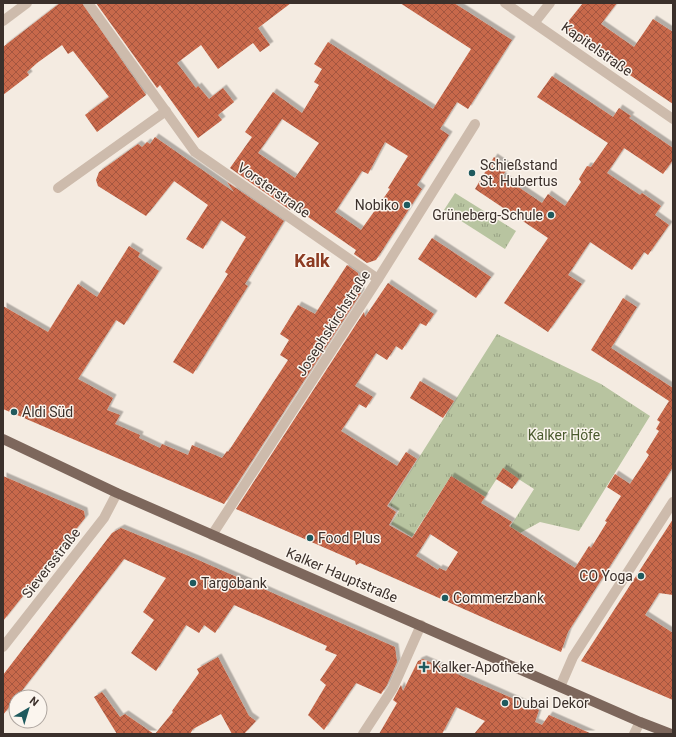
<svg xmlns="http://www.w3.org/2000/svg" width="676" height="737" viewBox="0 0 676 737" font-family="Roboto,sans-serif">
  <defs>
    <pattern id="park-tufts" width="24" height="20" patternUnits="userSpaceOnUse"><rect width="24" height="20" fill="#b8c4a0"/><path d="M3 7l-1-3M5 7V3M7 7l1-3M15 17l-1-3M17 17v-4M19 17l1-3" fill="none" stroke="#97a083"/></pattern>
    <pattern id="building-cross-hatch" width="8" height="8" patternUnits="userSpaceOnUse"><rect width="8" height="8" fill="#c8694b"/><path d="M0 0l8 8M0 8l8-8" fill="none" stroke="#a4573f"/></pattern>
    <filter id="shadow"><feDropShadow dx="3.5" dy="-3.5" stdDeviation="0" flood-color="#0004"/></filter>
  </defs>
  <rect width="100%" height="100%" fill="#f4ebe1"/>
  <g fill="url(#park-tufts)">
    <path d="M455,193L516,231L505,249L444,210Z"/>
    <path d="M497,334L601,384L650,416L579,531L540,522L520,533L510,527L534,489L503,469L485,497L451,476L412,537L391,524L399,511L389,505Z"/>
  </g>
  <g fill="url(#building-cross-hatch)" fill-rule="evenodd" filter="url(#shadow)">
    <path d="M60,3H82L146,95L97,132L85,115L109,97L73,51L68,54L62,45L37,63L27,72L29,75L3,95V47Z"/>
    <path d="M96,3H291L258,28L270,45L260,52L253,43L218,69L201,45L177,63L196,88L198,86L209,99L223,88L234,102L218,115L222,120L198,138L160,85L157,88Z"/>
    <path d="M400,3H454L512,40L468,109L457,102L440,129L449,135L417,185L422,189L376,260L367,263L354,254L356,250L311,219L293,206L290,210L230,168L252,137L245,132L273,92L302,113L319,85L314,82L322,69L314,64L328,42L433,109L471,49ZM282,119L319,143L295,178L258,153ZM385,142L408,156L388,188L390,189L361,230L335,212L362,171L368,174Z"/>
    <path d="M583,3H617L601,24L634,47L653,19L673,32V104L585,45L563,28Z"/>
    <path d="M552,76L613,117L619,108L631,116L629,118L673,148V160L663,174L624,148L607,173L640,195L642,193L661,206L655,215L669,225L648,255L644,252L632,270L590,242L568,275L582,284L548,332L504,303L548,238L475,189L494,157L509,167L502,176L542,203L548,194L565,206L581,182L579,179L587,166L591,167L608,143L537,97Z"/>
    <path d="M155,137L234,192L227,182L284,221L245,284L248,286L193,374L173,362L228,274L225,272L246,237L221,220L203,249L186,239L208,205L174,181L146,216L98,186L96,180L99,172L138,144L142,147L147,142L150,144Z"/>
    <path d="M432,238L491,277L476,298L418,259Z"/>
    <path d="M129,246L140,253L138,257L159,271L124,325L116,320L78,379L113,398L107,410L120,415L115,424L140,435L139,438L160,448L162,444L188,455L192,445L222,458L227,451L228,452L288,360L280,355L289,340L280,334L298,305L315,314L347,265L358,273L361,293L224,504L3,409V306L48,332L78,284L97,297Z"/>
    <path d="M388,283L434,314L426,326L420,323L402,350L396,346L387,360L376,353L355,386L373,397L366,408L359,404L341,431L397,466L406,452L417,459L387,506L396,512L389,525L412,538L451,476L485,497L481,503L512,522L509,526L575,568L589,546L591,548L607,522L605,521L621,496L607,487L615,474L630,484L649,455L646,452L659,431L656,429L660,422L657,420L669,401L591,350L623,298L637,307L611,348L673,388V467L568,632L561,652L360,563L356,565L355,561L236,509L364,312L365,317ZM430,534L458,552L446,571L439,568L438,570L416,556Z"/>
    <path d="M420,381L454,401L443,418L410,398Z"/>
    <path d="M503,468L519,479L512,489L496,479Z"/>
    <path d="M3,476L84,511L85,518L3,621Z"/>
    <path d="M673,519V595L659,593L645,615L673,633V700L581,661Z"/>
    <path d="M121,528L196,559L395,647L397,662L387,685L381,694L356,683L324,730L308,715L326,685L320,680L337,655L325,650L327,646L234,605L215,633L204,625L199,633L186,625L156,671L131,653L154,620L143,612L166,578L124,559L3,715V675L112,533Z"/>
    <path d="M218,657L249,716L256,721L244,734H232L221,714L193,729L190,734H155L173,712L172,711L199,673L197,669Z"/>
    <path d="M423,659L539,710L535,722L542,725L549,715L592,734H474L485,721L456,707L442,734H379L397,703L393,700L401,685L403,691L418,661Z"/>
    <path d="M102,692L120,717L125,714L154,734H117L94,697Z"/>
  </g>
  <g fill="none" stroke-linecap="round" stroke-linejoin="round">
    <g stroke="#cdbbac" stroke-width="10">
      <path d="M88,3L195,152L378,279"/>
      <path d="M505,3L673,119"/>
      <path d="M3,21L27,3"/>
      <path d="M535,22L550,3"/>
      <path d="M58,188L166,111"/>
      <path d="M212,535L378,279L475,124"/>
      <path d="M3,647L104,518L117,493"/>
      <path d="M560,687L573,657L673,502"/>
      <path d="M363,734L393,688L421,625"/>
      <path d="M634,734L640,722"/>
    </g>
    <path stroke="#7d675c" stroke-width="10" d="M3,439L117,493L640,722L671,734"/>
  </g>
  <g fill="#1f5a5e" stroke="#fbf5ee" stroke-width="1.5">
    <circle cx="472" cy="173" r="4"/>
    <circle cx="407" cy="205" r="4"/>
    <circle cx="551" cy="215" r="4"/>
    <circle cx="14" cy="412" r="4"/>
    <circle cx="310" cy="538" r="4"/>
    <circle cx="641" cy="576" r="4"/>
    <circle cx="193" cy="583" r="4"/>
    <circle cx="445" cy="598" r="4"/>
    <path d="M422 661h4v4h4v4h-4v4h-4v-4h-4v-4h4z"/>
    <circle cx="505" cy="703" r="4"/>
  </g>
  <g text-anchor="middle" dominant-baseline="central" stroke-width="3" stroke-linejoin="round" paint-order="stroke">
    <g font-size="14" fill="#3b302b" stroke="#fbf5ee">
      <text transform="translate(597 49) rotate(35)">Kapitelstraße</text>
      <text transform="translate(274 190) rotate(35)">Vorsterstraße</text>
      <text transform="translate(333 323) rotate(-57)">Josephskirchstraße</text>
      <text transform="translate(51 563) rotate(-52)">Sieversstraße</text>
      <text transform="translate(342 575) rotate(23)">Kalker Hauptstraße</text>
    </g>
    <g font-size="14" fill="#3b302b" stroke="#fbf5ee" text-anchor="start">
      <text x="480" y="165">Schießstand<tspan x="480" dy="16">St. Hubertus</tspan></text>
      <text x="399" y="205" text-anchor="end">Nobiko</text>
      <text x="543" y="215" text-anchor="end">Grüneberg-Schule</text>
      <text x="22" y="412">Aldi Süd</text>
      <text x="318" y="538">Food Plus</text>
      <text x="633" y="576" text-anchor="end">CO Yoga</text>
      <text x="201" y="583">Targobank</text>
      <text x="453" y="598">Commerzbank</text>
      <text x="432" y="667">Kalker-Apotheke</text>
      <text x="513" y="703">Dubai Dekor</text>
    </g>
    <g font-size="14" fill="#4a5a2e" stroke="#fbf5ee">
      <text x="564" y="435">Kalker Höfe</text>
    </g>
    <g font-size="18" font-weight="bold" fill="#8c3b22" stroke="#fbf5ee">
      <text x="312" y="260">Kalk</text>
    </g>
  </g>
  <rect width="676" height="737" fill="none" stroke="#3b302b" stroke-width="8"/>
  <g transform="translate(28 709) rotate(38)"><circle r="19" fill="#fbf5ee" stroke="#aea6a0"/>
  <path d="M0-3L7 15L0 10L-7 15Z" fill="#1f5a5e"/>
  <text y="-6" font-size="11" font-weight="bold" text-anchor="middle" fill="#3b302b">N</text>
  </g>
</svg>
